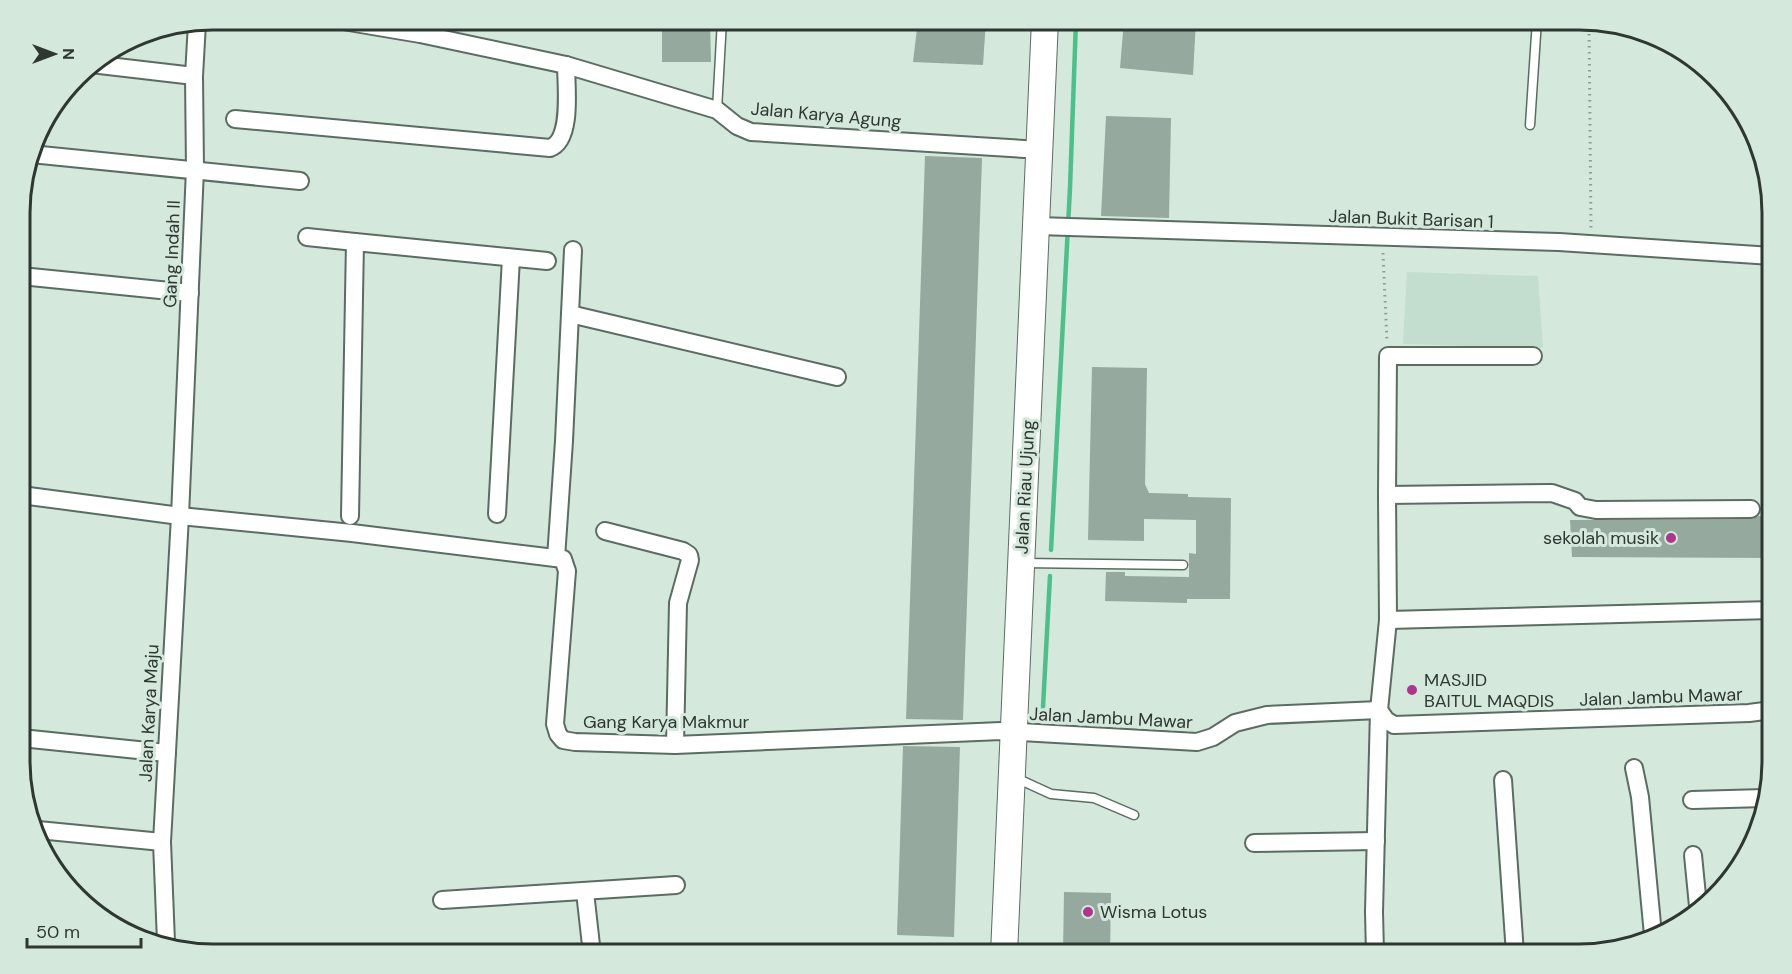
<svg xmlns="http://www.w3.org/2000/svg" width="1792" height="974" viewBox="0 0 1792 974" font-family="'DM Sans',sans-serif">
  <rect width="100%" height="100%" fill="#d4e8dc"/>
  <path fill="#c3dece" d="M1407,272L1538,276L1543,348L1403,344Z"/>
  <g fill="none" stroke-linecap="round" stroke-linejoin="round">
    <g stroke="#4ebe8a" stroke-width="4.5">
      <path d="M1051,550L1070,188L1076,20"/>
      <path d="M1043,707L1050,576"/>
    </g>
  </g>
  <g fill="#96a99e">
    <path d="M662,20H710L711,62H662Z"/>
    <path d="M918,20H986L983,65L913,62Z"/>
    <path d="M1124,20H1196L1193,75L1120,68Z"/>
    <path d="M1106,116L1171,118L1169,218L1101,216Z"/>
    <path d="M925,156L982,158L963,720L906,719Z"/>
    <path d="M1092,367L1147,368L1145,484L1149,493L1188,494V497L1231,498L1230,599H1187V603L1105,601L1106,572H1125V576L1189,577V553L1196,554V520L1144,519V541L1088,540Z"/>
    <path d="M1759,516H1772V558L1572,557L1570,520L1751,519Z"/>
    <path d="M903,746L960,747L954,937L897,935Z"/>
    <path d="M1064,892L1111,893L1110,954H1063Z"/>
  </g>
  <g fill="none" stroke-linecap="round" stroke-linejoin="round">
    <defs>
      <g id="service">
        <path d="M717,110L722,20"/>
        <path d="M1530,125L1537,20"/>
        <path d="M1022,563L1183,565"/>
        <path d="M1016,778L1051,794L1094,798L1134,815"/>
      </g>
      <g id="minor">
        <path d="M337,20L420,34L566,65L717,110L737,126L751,132L1041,150"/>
        <path d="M91,64L194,76"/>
        <path d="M235,119L550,148C573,140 566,85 566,65"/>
        <path d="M31,154L300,181"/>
        <path d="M1037,226L1559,242L1772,256"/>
        <path d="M307,237L355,242"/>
        <path d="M21,276L190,293"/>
        <path d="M570,314L837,377"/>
        <path d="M21,495L180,516L352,533L563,559L567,571L555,724L558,734L563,740L575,742L675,745L1001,731L1197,742L1213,737L1235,723L1267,715L1379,710L1386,720L1394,725L1749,713L1772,710"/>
        <path d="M1387,495L1552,493L1575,501L1580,507L1596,510L1751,509"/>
        <path d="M497,514L511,258"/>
        <path d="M350,516L355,242L547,261"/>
        <path d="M605,531L683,551L689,555L690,560L678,603L675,745"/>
        <path d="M556,558L564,441L573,250"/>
        <path d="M1388,620L1772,610"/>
        <path d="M21,738L167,753"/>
        <path d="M1634,768L1640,797L1653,935"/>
        <path d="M1503,780L1515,954"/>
        <path d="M1692,800L1765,798"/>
        <path d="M38,830L162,842"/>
        <path d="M1254,843L1376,841"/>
        <path d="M1693,855L1698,906"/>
        <path d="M585,892L592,954"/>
        <path d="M442,900L676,885"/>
        <path d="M166,942L162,842L180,516L195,169L194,76L197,23"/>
        <path d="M1375,954L1374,912L1379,710L1388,620L1387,495L1388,356H1533"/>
      </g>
      <path id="primary" d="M1004,954L1045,20"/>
    </defs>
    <use href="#service" stroke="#5b6c62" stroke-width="11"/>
    <use href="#minor" stroke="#5b6c62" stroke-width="20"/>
    <use href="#primary" stroke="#5b6c62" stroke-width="28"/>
    <g stroke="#8e9c93" stroke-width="3" stroke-dasharray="1.5 4.5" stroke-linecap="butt">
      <path d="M1589,22L1591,230"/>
      <path d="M1383,253L1387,342"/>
    </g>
    <use href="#service" stroke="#fff" stroke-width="8"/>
    <use href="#minor" stroke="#fff" stroke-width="16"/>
    <use href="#primary" stroke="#fff" stroke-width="26"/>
  </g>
  <g fill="#ad368d" stroke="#d4e8dc" stroke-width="2">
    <circle cx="1671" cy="538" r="6"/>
    <circle cx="1412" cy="690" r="6"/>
    <circle cx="1088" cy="912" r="6"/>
  </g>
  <g text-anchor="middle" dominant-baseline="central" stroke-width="6" stroke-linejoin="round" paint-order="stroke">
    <g font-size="18" fill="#2f3732" stroke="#d4e8dc">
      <text transform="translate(826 115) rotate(5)">Jalan Karya Agung</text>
      <text transform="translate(1411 219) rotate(2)">Jalan Bukit Barisan 1</text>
      <text transform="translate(172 254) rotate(-88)">Gang Indah II</text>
      <text transform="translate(1025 487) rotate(-87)">Jalan Riau Ujung</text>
      <text transform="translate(1661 697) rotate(-2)">Jalan Jambu Mawar</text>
      <text transform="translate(149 713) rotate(-87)">Jalan Karya Maju</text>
      <text transform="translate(1111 718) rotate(3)">Jalan Jambu Mawar</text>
      <text x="666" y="722">Gang Karya Makmur</text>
    </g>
    <g font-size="18" fill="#2f3732" stroke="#d4e8dc" text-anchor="start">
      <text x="1659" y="538" text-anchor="end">sekolah musik</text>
      <text x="1424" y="680">MASJID<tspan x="1424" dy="21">BAITUL MAQDIS</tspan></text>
      <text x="1100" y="912">Wisma Lotus</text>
    </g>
  </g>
  <path d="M0 0H1792V974H0ZM213 30H1579A183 183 0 0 1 1762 213V761A183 183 0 0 1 1579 944H213A183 183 0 0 1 30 761V213A183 183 0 0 1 213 30Z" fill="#d4e8dc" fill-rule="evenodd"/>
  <path fill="none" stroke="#2f3732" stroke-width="3" d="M213 30H1579A183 183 0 0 1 1762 213V761A183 183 0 0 1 1579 944H213A183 183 0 0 1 30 761V213A183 183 0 0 1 213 30Z"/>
  <g transform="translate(54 54) rotate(90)" stroke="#d4e8dc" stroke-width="4.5" paint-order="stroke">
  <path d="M0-4.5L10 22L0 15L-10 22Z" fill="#2f3732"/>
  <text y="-9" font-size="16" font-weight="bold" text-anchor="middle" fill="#2f3732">N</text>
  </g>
  <path d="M27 938v9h114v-9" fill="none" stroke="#2f3732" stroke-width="3"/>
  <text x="36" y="938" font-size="18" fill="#2f3732" stroke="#d4e8dc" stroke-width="4.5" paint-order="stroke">50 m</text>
</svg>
